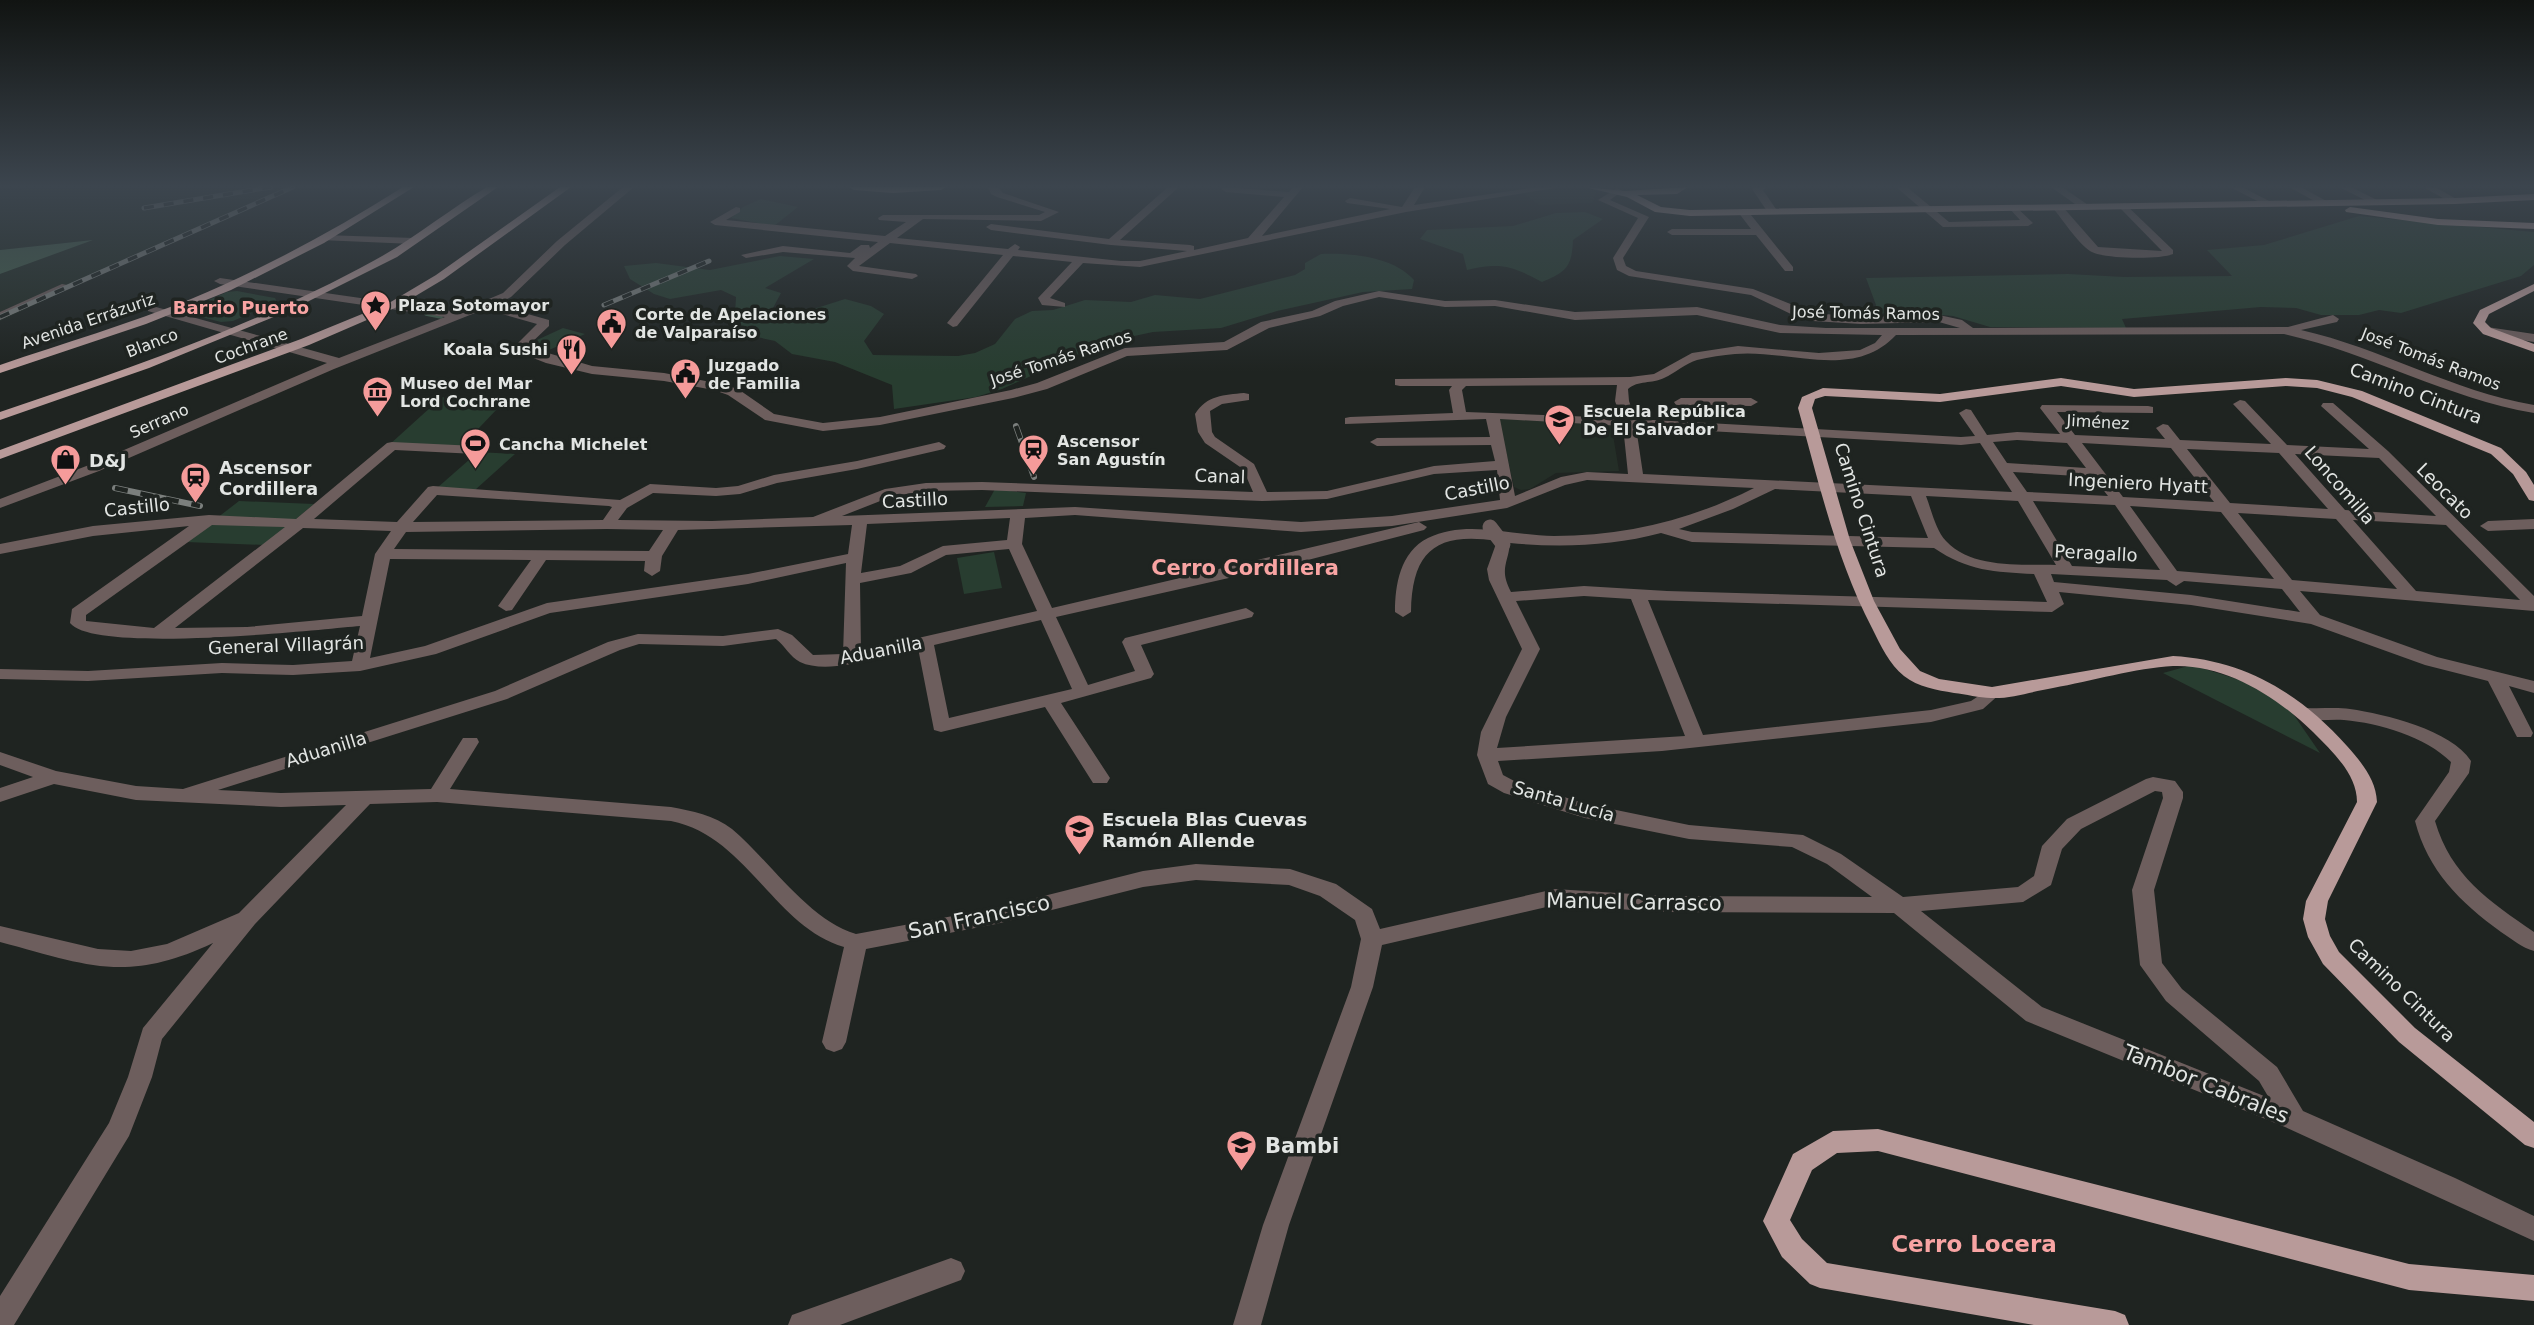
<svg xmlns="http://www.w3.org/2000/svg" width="2534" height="1325" viewBox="0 0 2534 1325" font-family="'DejaVu Sans',sans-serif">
  <rect width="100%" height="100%" fill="#1f2421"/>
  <g fill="#242e27">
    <path d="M44,187H297L195,230L0,321V274L89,241L0,250V192Z"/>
    <path d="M1555,189L1556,190L1596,192L1592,203L1539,205L1523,193Z"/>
    <path d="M1498,416L1611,423L1619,471L1556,473L1530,489L1521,490L1514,487Z"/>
  </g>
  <g fill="#283d30">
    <path d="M761,199L798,207L774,226L731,218L743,207Z"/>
    <path d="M1585,212L1603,219L1573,240C1572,267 1566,272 1542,282C1512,266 1501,262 1467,270L1463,254L1420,239L1427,230L1513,226L1556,213Z"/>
    <path d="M2359,216L2534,232V265L2521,276L2401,313L2379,310L2359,315H2321L2296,308L2261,307L2122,319L2126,328L1990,327L1953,316L1908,312L1873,314L1876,305L1866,278L2068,274L2124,277L2232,276L2207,250L2264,245Z"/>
    <path d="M1321,254C1350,253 1393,256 1414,280L1412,289L1363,292L1277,311L1221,328L1153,332L1106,342L1002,389L976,397L894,409L892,385L835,362L792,354L775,341L734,332L736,297L721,290L670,299L654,294L630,279L624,266L656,263L710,270L780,256L814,259L765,288L781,293L773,308L801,313L845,299L871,306L884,314L864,341L873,355L958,356L975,353L995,344L1015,319L1032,311L1053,310L1085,300L1131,302L1155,295L1200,299L1295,275L1305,269V263Z"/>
    <path d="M237,291L275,298L277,302L233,321L221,322L181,312L227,292Z"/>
    <path d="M563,328L585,334L540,354L526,345Z"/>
    <path d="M442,397L498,408L459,449L389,445Z"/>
    <path d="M478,452L515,454L475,490L437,488Z"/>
    <path d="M995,489L1026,493L1023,506L985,507Z"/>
    <path d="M239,501L314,504L265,545L186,542Z"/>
    <path d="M994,552L1002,588L964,594L957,558Z"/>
    <path d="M2192,665L2240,680L2287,705L2320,753L2163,673Z"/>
  </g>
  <path fill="#445f4d" d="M93,240L0,274V250Z"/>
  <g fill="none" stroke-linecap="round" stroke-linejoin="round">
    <path stroke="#445f4d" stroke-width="3.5" d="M426,314L441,317"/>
    <g fill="#6d5e5d" fill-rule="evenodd">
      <path d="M623,187H634L565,245L511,297L496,305L549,320V326L529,345L531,348L592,366L664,373L721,384L738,389L774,414L823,423L880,417L1011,390L1037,383L1125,348L1224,342L1261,322L1312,311L1335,301L1379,291L1445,301L1495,300L1575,312L1697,307L1780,325L1826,328H1960L1939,322L1861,324L1813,321L1793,315L1751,295L1629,276L1617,270L1613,258L1638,218L1598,200L1617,188L1622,191L1610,200L1649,217L1623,258L1626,266L1636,271L1753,289L1813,313L1861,317L1939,315L1962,320L1973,328L2288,327L2333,315L2339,319L2337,322L2301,330C2381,348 2452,391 2534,405V413C2446,398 2370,353 2284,334L1896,335C1853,381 1789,349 1735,354C1723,355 1709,357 1697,360C1686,363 1675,373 1664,378C1652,384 1638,380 1628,389L1629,401L1635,419L1961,437L1975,436L1959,413L1966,409L1971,410L1987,435L2017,432L2060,434L2040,408L2042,405L2148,406L2153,407V413L2057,412L2075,435L2165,439L2156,428L2163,424L2168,425L2180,440L2271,444L2233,404L2240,400L2245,401L2287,445L2369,449L2321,406L2323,403H2333L2388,451L2534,596V611L2300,591L2320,615L2437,657L2534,681V693L2509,686L2533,733L2531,737H2517L2488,681L2425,665L2311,624L2191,605L2059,592L2064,604L2052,612L1648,600L1703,735L1931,710L1971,701L1992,687L2001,693L1983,709L1931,722L1662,751L1498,761L1503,775L1518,783L1587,804L1689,825L1803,835L1841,854L1903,897L2018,887L2034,876L2042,846L2067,819L2146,779L2153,777L2175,781L2183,792V798L2154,890L2162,963L2182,989L2277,1067L2303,1111L2455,1178L2534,1216V1241L2285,1127L2026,1021L1894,913L1664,912L1555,905L1382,945L1373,987L1289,1225L1261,1325H1233L1263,1225L1351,987L1361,939L1355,920L1320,896L1289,885L1196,880L1143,887L996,924L866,949L846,1042L842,1049L834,1052L826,1049L822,1042L844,947C774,927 747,836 671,821L437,802L370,804L255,924L162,1039L152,1077L129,1136L14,1325H0V1296L109,1123L128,1077L143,1028L213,943C126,984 87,965 0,942V926L98,949L131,951L167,944L239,913L346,805L281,807L136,800L54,784L0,802V788L33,777L0,765V752L56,771L136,786L183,789L495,691L608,642L638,634L723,636L778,629L792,635L813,655L843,654L846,563L748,584L550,613L436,654L360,671L293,675L222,673L88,681L0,679V669L88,671L222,663L293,665L352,661L360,626C315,630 94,654 70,623L72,609L189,526L93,536L0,554V544L93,526L209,515L296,519L387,443L392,442L476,446L483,450L476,454L395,450L314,519L397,522L428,487L433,486L620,500L650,484L716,488L738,486L774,475L857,461L939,442L946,446L944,449L857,469L777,483L740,494L716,496L653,493L627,508L618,520L712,521L813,517L885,489L926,483L982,482L1253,492L1243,469L1205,443L1198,432L1195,414C1207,395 1224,395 1244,393L1249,394V400L1222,404L1210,411L1212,432L1215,437L1254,464L1267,492L1327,491L1434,466L1495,461L1491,445L1377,446L1370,442L1377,438L1490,437L1486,419L1345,424V418L1350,417L1453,413L1449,390L1452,386H1400L1395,385V379L1630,377L1654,374L1692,353L1738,346L1819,353L1860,350L1875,343L1882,335L1780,333L1697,315L1575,320L1495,306L1445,307L1379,297L1343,306L1320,316L1269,328L1227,350L1127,356L1047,389L1013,398L880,425L823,431L765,420L728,395L714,390L664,381L592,374L546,363L523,354L516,345L537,324L485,309L334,369L99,471L0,508V499L89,465L327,363L148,311V307H156L339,358L445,317L220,284L214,281L220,278L458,312L503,293L557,241ZM1617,385L1615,401L1621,418L1466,412L1462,390L1466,386ZM1500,419L1623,426L1628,474L1587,472L1561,477L1515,496ZM1636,427L1961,445L1980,443L2012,492L1643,474ZM2017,440L2067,443L2086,468L2007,463L1993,442ZM2082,443L2171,448L2214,502L2123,497ZM2187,449L2279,453L2328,509L2230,503ZM2295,454L2379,458L2436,516L2345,510ZM1497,470L1500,500L1392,516L1301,522L1075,507L842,516L893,496L926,491L982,490L1262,501L1327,499L1434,474ZM2013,472L2093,477L2108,496L2027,492ZM1587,480L1754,488C1691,520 1625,536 1554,536C1512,536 1467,519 1428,538C1400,552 1395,585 1395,612L1403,617L1411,612C1412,550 1437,532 1497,541L1487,569L1489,580L1522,649L1481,732L1477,755L1488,784L1504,793L1585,818L1689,839L1792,847L1827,864L1872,897L1664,896L1555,889L1380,929L1372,909L1336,884L1290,869L1196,864L1143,871L996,908L856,934C808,920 770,861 732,829C714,815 692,811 671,807L450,789L479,742L477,738H463L431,789L281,793L218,790L507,699L620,650L639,644L723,646L776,639C785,646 790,657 800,662C829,676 887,655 918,648L934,730L941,732L1045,707L1093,783H1107L1110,778L1061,703L1151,678L1154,674L1141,645L1252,617L1254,613L1246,608L1125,638L1122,642L1135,671L1088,685L1056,617L1300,562L1424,530L1427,527L1419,522L1052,608L1022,544L1025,518L1075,515L1301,532L1392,526L1507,508L1565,485ZM1775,489L1911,496L1928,538L1692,532L1679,529L1733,509ZM437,495L609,506L612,507L603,520L413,522ZM1926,496L2018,501L2056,565C2021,564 1972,569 1946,541C1936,531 1931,509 1926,496ZM2033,501L2115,505L2160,570L2072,566ZM2130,506L2221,512L2274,579L2177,571ZM2238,513L2336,519L2397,589L2292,580ZM1010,518L1007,540L943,546L900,566L861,573L867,524ZM2353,520L2446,525L2520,600L2416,591ZM212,525L285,527L154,628L86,621V615ZM852,525L848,554L748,574L547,603L425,646L370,658L390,559L531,560L498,606L506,611L512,610L546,560L645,561L644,571L652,576L660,571L662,556L678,530ZM303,528L391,531L375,554L362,616L247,627L175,628ZM607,529L663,530L649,551L394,549L406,532ZM1661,533L1692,542L1934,548C1968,571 1994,572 2034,574L2047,602L1667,591L1584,586L1511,592C1499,569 1508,564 1510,543C1560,548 1612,546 1661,533ZM1009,549L1037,611L861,651L860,583L911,573L946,555ZM2051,574L2167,580L2176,586L2184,581L2282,589L2300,612L2191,595L2054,582ZM1584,596L1631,599L1685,736L1497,748L1506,717L1540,649L1516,601ZM1041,620L1072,689L949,718L934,645ZM2155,791L2162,792L2163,798L2132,890L2140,965L2166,1001L2259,1081L2269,1098L2042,1007L1921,911L2023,902L2051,885L2062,849L2081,829Z"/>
      <path d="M988,187H998L1003,193L1059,212L1041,221L923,219L897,238L1008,249L1015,244L1020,247L1018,250L1121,261H1140L1187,251L1111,245L991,230L986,227L991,224L1109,239L1168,187H1179L1120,240L1190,245L1194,246V250L1248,238L1284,197L1226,192L1221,189L1223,187L1289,192L1293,187H1303L1262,236L1390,209L1347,203L1345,201L1350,198L1402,207L1415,187H1425L1414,205L1538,187H1562L1406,212L1140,267L1083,263L1050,298L1065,303V307L1042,305L1038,298L1072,262L1013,256L957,326L953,327L947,323L1003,255L890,243L859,266L916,274L918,276L912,279L853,271L847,266L855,258L783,252L746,258L741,255L783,246L850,253L861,245H869L870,248L878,242L715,225L710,222L736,207L740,208V212L726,220L885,236L906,222L879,220L878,218L883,215H1039L1045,212L997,197L991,194Z"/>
      <path d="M1754,187H1767L1763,190L1778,212L1777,214H1769L1752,189Z"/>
      <path d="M1896,187H1907L1949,222L2020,220L2009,208L2014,205L2033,223L2028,226L1943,227Z"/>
      <path d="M2051,187H2062L2091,207L2082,209Z"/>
      <path d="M2230,187H2242L2273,203L2265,205Z"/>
      <path d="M2289,187H2301L2328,202L2320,204Z"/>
      <path d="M2339,187H2351L2379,201L2371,203Z"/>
      <path d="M2423,187H2435L2460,201L2452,203Z"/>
      <path d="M2124,203L2173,250V254C2159,260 2102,259 2090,251C2078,243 2062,219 2053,208L2062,206L2098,247L2162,251L2120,208L2119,206Z"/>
      <path d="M1743,209L1747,210L1793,267V271H1785L1756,235H1672L1667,232L1672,229H1751L1738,212Z"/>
      <path d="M324,235L414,238L419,241L414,244L320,240L319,238Z"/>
      <path d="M62,284L72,286L0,320V312Z"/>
      <path d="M2487,327L2534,334V342L2483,334V328Z"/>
      <path d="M1681,398H1751L1758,402L1751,406L1676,405L1674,402Z"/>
      <path d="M2534,519V529L2488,531L2480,526L2488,521Z"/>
      <path d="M2306,708C2321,709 2336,707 2350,709C2385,714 2451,730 2471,761L2469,773L2435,821C2451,876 2489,901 2534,932V951C2522,948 2512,939 2501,932C2460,902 2428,871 2415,821L2449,772L2451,762C2426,737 2379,723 2344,720C2329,719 2314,722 2300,718L2297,714L2300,710Z"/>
      <path d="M951,1258L961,1262L965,1271L961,1280L840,1325H788L792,1315Z"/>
    </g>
    <g fill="#b89a99" fill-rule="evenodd">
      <path d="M403,187H414L324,243L231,290L146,324L0,373V365C64,343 129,324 191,299C265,268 335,230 403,187Z"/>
      <path d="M487,187H498L397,257L291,310L149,368L0,420V412C128,369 257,325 375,260C414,239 448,210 487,187Z"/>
      <path d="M560,187H571L444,279L397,307L309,345L0,459V450L301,339L389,303L436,275Z"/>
      <path d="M849,187H946L941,190L893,193L854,190Z"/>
      <path d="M1584,187L1625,191L1688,187L1677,194L1637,195L1661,207L1690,210L2455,198L2534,194V200L2455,204L1690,216L1655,212L1627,197Z"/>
      <path d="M2350,207L2438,219L2534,223V229L2438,225L2346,212L2345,210Z"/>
      <path d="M2534,284V291L2489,314L2485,322L2491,328L2534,344V352L2483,334L2473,323L2480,310Z"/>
      <path d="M2061,378L2134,389L2286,378L2317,380L2362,391L2501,448L2526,472L2534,485V501L2529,500L2513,474L2491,454L2352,397L2317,388L2286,386L2134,397L2061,386L1940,402L1825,396L1815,399L1812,408L1850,540L1874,601L1900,649L1920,671L1939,679L1992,687L2173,656C2244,660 2300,693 2347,746C2361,762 2376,779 2377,802L2328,901L2325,919L2330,936L2339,952L2415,1028L2534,1122V1148L2525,1145L2399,1042L2323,964L2308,937L2303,919L2306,901L2357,802C2357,774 2332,751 2313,732C2277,697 2226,664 2173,666C2136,668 2091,681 2053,688C2034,691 2011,699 1991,698C1979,698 1966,694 1954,693C1937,690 1918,687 1904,676C1889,664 1881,646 1872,628C1836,559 1819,483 1798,408L1802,397L1823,388L1940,394Z"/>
      <path d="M1878,1129L2409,1264L2534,1275V1301L2409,1290L1878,1151L1837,1153L1812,1170L1790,1220L1802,1239L1827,1263L2115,1311L2125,1315L2129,1325H2034L1820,1288L1810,1284L1782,1257L1763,1221L1793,1154L1833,1131Z"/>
    </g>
    <defs>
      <g id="rail-far1">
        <path d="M144,208L271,187"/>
        <path d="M604,305L709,261"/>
        <path d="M0,317L293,187"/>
      </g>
      <g id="rail">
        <path d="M1016,426L1034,477"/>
        <path d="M115,488L200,506"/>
      </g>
    </defs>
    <use href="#rail-far1" stroke="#7b7f7d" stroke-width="5"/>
    <use href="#rail" stroke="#7b7f7d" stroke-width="6"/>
    <use href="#rail-far1" stroke="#1f2421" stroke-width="3.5" stroke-dasharray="10" stroke-linecap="butt"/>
    <use href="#rail" stroke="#1f2421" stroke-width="4.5" stroke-dasharray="13" stroke-linecap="butt"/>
    <path stroke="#6d5e5d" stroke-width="15" d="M1490,527L1503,544"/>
  </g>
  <linearGradient id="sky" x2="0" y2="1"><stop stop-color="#111412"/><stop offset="0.5" stop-color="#3c454e"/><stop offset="1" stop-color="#3c454e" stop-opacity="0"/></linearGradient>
  <rect width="2534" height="372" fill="url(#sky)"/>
  <defs>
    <symbol id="sight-pin" viewBox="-11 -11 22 30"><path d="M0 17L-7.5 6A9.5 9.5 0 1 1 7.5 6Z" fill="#f59b9a" stroke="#1f2421"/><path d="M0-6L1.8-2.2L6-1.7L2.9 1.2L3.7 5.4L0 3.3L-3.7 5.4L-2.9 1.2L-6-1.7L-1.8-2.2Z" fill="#111"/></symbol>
    <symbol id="civic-pin" viewBox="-11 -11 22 30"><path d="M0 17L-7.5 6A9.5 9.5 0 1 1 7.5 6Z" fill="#f59b9a" stroke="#1f2421"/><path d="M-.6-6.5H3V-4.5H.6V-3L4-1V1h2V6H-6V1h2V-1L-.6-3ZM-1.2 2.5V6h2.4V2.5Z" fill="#111"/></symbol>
    <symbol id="restaurant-pin" viewBox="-11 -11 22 30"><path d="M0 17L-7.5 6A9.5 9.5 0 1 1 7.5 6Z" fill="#f59b9a" stroke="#1f2421"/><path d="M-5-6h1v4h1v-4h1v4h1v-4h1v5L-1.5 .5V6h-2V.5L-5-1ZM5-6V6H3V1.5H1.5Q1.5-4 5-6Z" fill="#111"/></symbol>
    <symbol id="museum-pin" viewBox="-11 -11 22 30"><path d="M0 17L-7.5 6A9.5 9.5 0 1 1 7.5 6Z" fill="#f59b9a" stroke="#1f2421"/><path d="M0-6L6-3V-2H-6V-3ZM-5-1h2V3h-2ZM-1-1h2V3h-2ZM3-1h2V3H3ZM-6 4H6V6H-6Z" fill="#111"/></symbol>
    <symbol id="school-pin" viewBox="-11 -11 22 30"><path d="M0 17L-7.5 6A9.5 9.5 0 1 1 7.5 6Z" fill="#f59b9a" stroke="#1f2421"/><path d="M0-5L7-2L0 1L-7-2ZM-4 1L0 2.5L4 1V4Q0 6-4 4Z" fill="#111"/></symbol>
    <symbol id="stadium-pin" viewBox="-11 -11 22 30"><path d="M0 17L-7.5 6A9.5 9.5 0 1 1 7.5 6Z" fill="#f59b9a" stroke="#1f2421"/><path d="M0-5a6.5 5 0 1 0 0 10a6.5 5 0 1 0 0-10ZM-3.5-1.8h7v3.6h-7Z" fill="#111"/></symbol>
    <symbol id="station-pin" viewBox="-11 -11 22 30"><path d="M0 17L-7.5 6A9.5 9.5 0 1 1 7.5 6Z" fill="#f59b9a" stroke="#1f2421"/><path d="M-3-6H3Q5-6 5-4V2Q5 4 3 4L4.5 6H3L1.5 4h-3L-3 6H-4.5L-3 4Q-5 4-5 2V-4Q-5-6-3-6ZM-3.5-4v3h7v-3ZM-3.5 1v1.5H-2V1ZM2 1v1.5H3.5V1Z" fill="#111"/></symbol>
    <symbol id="shop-pin" viewBox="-11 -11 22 30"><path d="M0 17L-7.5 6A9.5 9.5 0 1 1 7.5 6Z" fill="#f59b9a" stroke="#1f2421"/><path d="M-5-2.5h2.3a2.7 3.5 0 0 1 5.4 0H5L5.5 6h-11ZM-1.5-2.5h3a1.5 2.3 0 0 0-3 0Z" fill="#111"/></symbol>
  </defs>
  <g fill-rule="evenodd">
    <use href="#sight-pin" x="358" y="288" width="35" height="47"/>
    <use href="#civic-pin" x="594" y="306" width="35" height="47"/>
    <use href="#restaurant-pin" x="554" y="332" width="35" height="47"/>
    <use href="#civic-pin" x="668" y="356" width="35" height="47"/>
    <use href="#museum-pin" x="360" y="374" width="35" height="47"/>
    <use href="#school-pin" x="1542" y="402" width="35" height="47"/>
    <use href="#stadium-pin" x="458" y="426" width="35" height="47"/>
    <use href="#station-pin" x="1016" y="432" width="35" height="47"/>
    <use href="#shop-pin" x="48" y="442" width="35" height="47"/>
    <use href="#station-pin" x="178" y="460" width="35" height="47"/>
    <use href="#school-pin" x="1062" y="812" width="35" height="47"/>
    <use href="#school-pin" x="1224" y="1128" width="35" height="47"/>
  </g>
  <g text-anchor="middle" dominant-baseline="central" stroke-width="7" stroke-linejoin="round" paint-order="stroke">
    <g font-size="16" font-weight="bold" fill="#e2e5e3" stroke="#1f2421" text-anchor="start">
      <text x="398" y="305">Plaza Sotomayor</text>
      <text x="635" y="314">Corte de Apelaciones<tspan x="635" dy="18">de Valparaíso</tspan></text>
      <text x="548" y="349" text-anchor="end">Koala Sushi</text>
      <text x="708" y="365">Juzgado<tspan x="708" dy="18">de Familia</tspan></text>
      <text x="400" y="383">Museo del Mar<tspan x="400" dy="18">Lord Cochrane</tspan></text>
      <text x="1583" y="411">Escuela República<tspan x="1583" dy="18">De El Salvador</tspan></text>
      <text x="1057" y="441">Ascensor<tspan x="1057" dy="18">San Agustín</tspan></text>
      <text x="499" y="444">Cancha Michelet</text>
    </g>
    <g font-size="16" fill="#e2e5e3" stroke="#1f2421">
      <text transform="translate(1866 313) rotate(1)">José Tomás Ramos</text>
      <text transform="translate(88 321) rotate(-19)">Avenida Errázuriz</text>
      <text transform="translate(152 343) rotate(-21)">Blanco</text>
      <text transform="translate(251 346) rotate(-20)">Cochrane</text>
      <text transform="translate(1061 358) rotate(-18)">José Tomás Ramos</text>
      <text transform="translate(2431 359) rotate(21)">José Tomás Ramos</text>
      <text transform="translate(159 421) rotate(-24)">Serrano</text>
      <text transform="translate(2098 422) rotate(3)">Jiménez</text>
    </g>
    <g font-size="18" font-weight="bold" fill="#f8a4a3" stroke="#1f2421">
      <text x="241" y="307">Barrio Puerto</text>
    </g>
    <g font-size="18" fill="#e2e5e3" stroke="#1f2421">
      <text transform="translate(2416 393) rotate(21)">Camino Cintura</text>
      <text transform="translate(1220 476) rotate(2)">Canal</text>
      <text transform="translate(2138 483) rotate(3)">Ingeniero Hyatt</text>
      <text transform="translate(2340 485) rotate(49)">Loncomilla</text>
      <text transform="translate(1477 488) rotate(-11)">Castillo</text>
      <text transform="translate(2445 491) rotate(45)">Leocato</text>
      <text transform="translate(915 500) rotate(-3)">Castillo</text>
      <text transform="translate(137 507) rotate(-6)">Castillo</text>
      <text transform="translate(1862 510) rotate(72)">Camino Cintura</text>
      <text transform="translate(2096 553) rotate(3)">Peragallo</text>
      <text transform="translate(286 645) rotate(-2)">General Villagrán</text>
      <text transform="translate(881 650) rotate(-11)">Aduanilla</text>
      <text transform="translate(326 749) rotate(-17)">Aduanilla</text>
      <text transform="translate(1564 801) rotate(16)">Santa Lucía</text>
      <text transform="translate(2402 990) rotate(44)">Camino Cintura</text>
    </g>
    <g font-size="18" font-weight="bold" fill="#e2e5e3" stroke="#1f2421" text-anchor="start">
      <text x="89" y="460">D&amp;J</text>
      <text x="219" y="467">Ascensor<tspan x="219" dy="21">Cordillera</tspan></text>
      <text x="1102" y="819">Escuela Blas Cuevas<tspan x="1102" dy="21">Ramón Allende</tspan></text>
    </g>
    <g font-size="21" font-weight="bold" fill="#f8a4a3" stroke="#1f2421">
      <text x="1245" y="568">Cerro Cordillera</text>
    </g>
    <g font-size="21" fill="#e2e5e3" stroke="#1f2421">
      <text transform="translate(1634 902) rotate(1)">Manuel Carrasco</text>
      <text transform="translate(979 917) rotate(-12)">San Francisco</text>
      <text transform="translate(2206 1084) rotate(22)">Tambor Cabrales</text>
    </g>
    <g font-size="21" font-weight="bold" fill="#e2e5e3" stroke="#1f2421" text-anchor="start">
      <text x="1265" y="1146">Bambi</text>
    </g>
    <g font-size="23" font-weight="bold" fill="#f8a4a3" stroke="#1f2421">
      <text x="1974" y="1244">Cerro Locera</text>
    </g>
  </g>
</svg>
